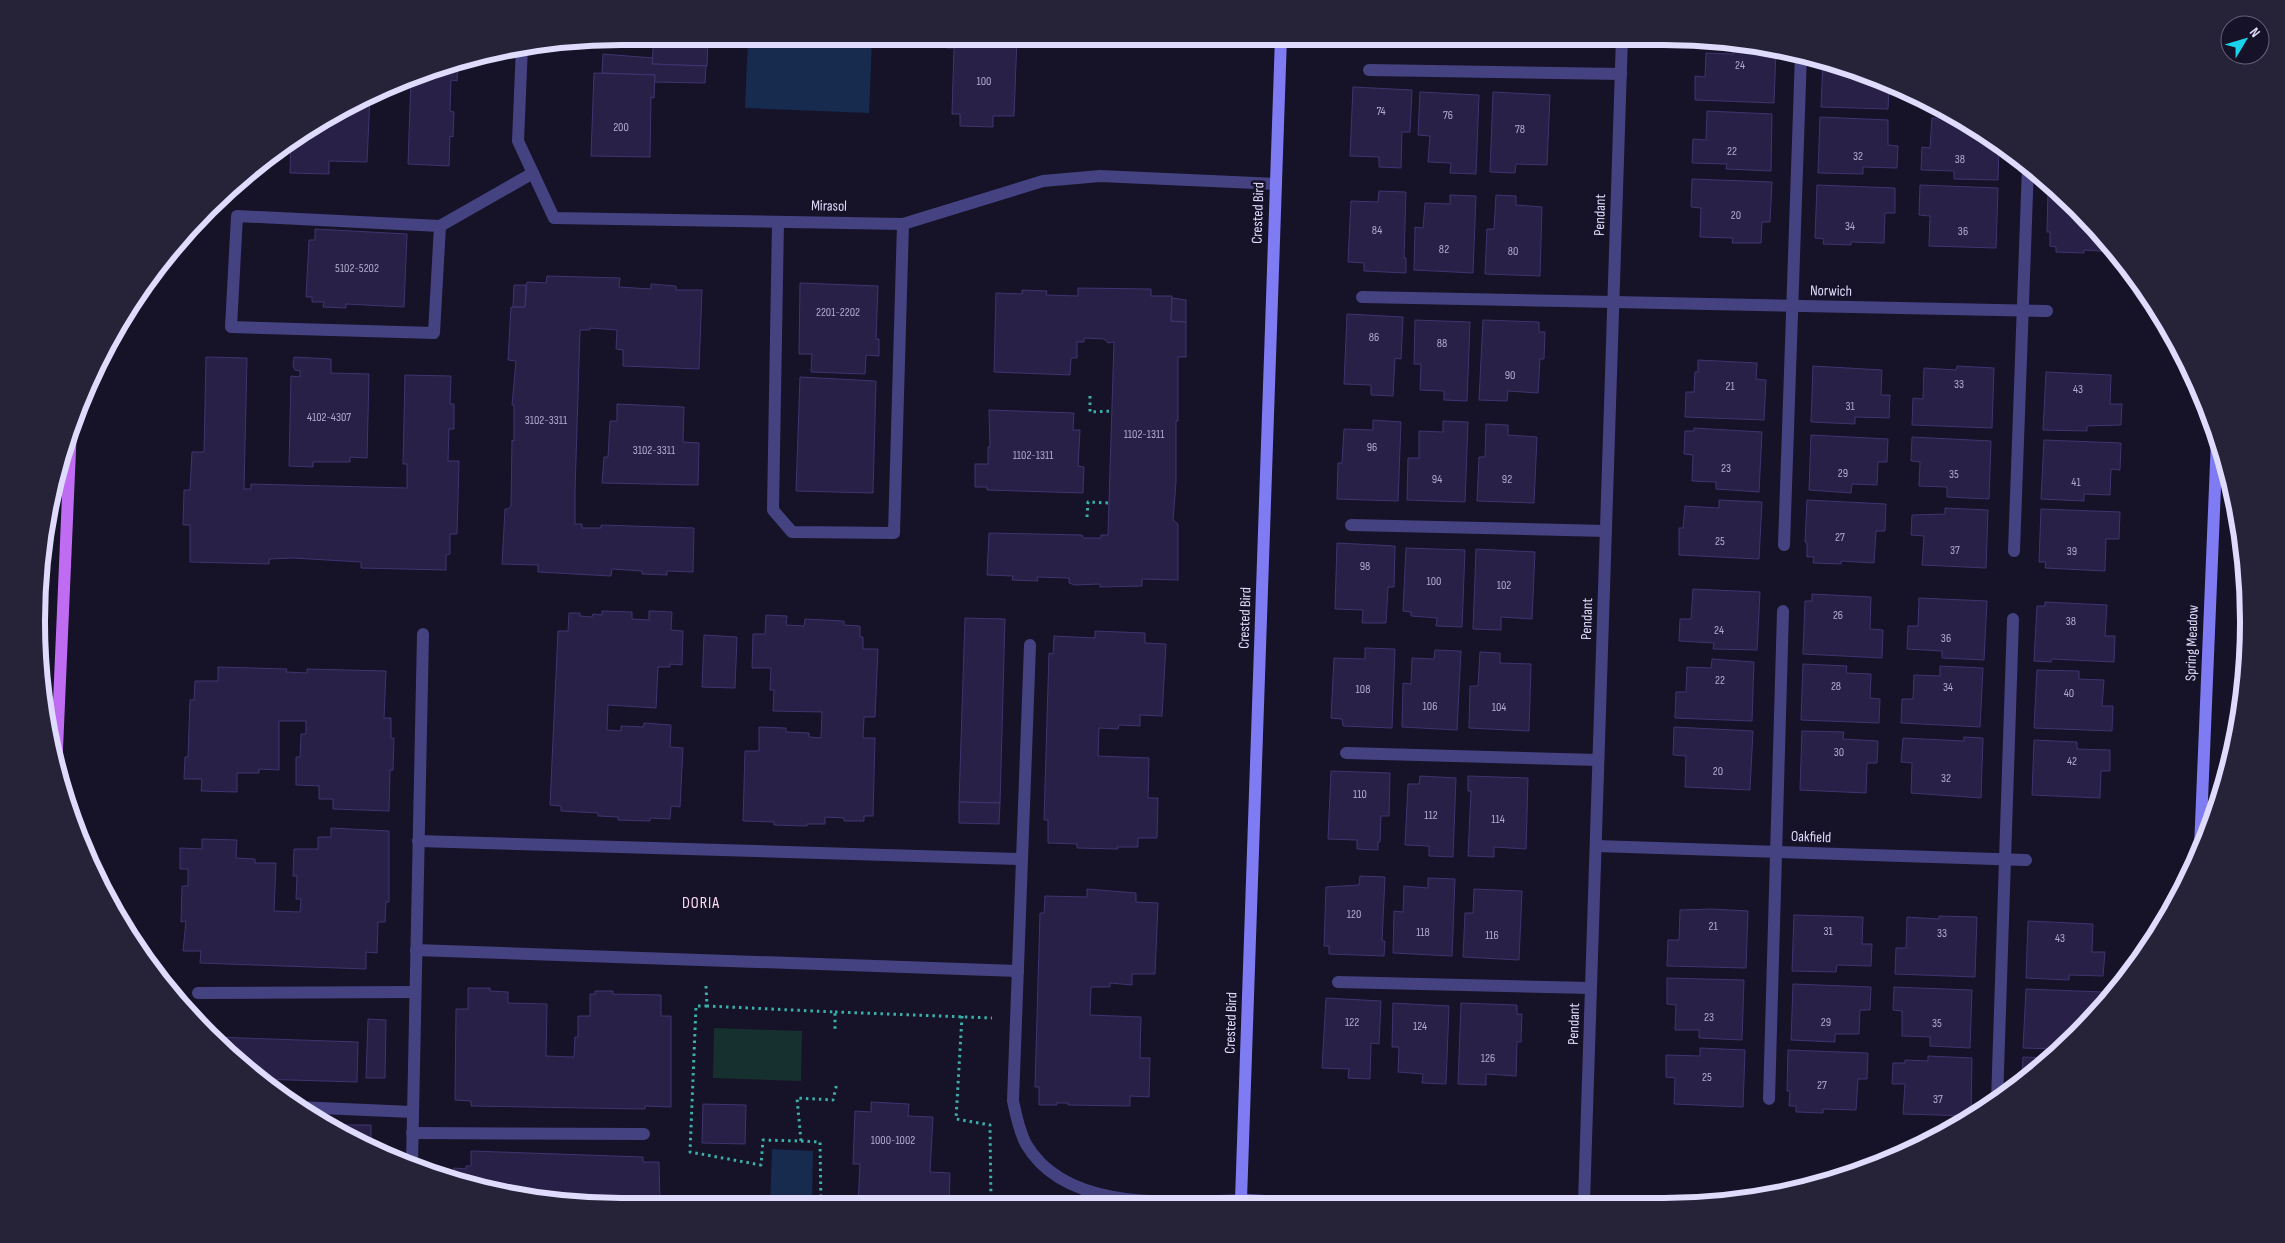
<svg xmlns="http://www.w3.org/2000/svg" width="2285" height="1243" viewBox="0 0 2285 1243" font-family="'Sofia Sans Condensed',sans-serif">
  <rect width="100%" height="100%" fill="#161227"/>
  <path fill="#16302f" d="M714,1028L802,1031L801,1081L713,1078Z"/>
  <g fill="#162b4d">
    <path d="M748,38L872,41L869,113L745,108Z"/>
    <path d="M772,1149L813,1151L812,1205H770Z"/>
  </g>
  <g fill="#282046" stroke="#403470">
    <path d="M654,36H708L707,66L652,64Z"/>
    <path d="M948,37H1017L1014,116H993V127L960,126V114H952L954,48H947Z"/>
    <path d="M1042,37H1065L1055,40Z"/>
    <path d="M1369,37H1414V44L1369,42Z"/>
    <path d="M1424,37H1480L1479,46L1424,43Z"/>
    <path d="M1491,37H1550L1549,47L1491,45Z"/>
    <path d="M1733,43L1776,50L1774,103L1695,100V76L1705,77L1706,53L1733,54Z"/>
    <path d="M603,54L653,58L652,64L706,66L705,83L654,82L655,75L602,73Z"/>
    <path d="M1823,59L1889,87L1888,109L1821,107Z"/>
    <path d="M458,61L457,81L451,80L450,111L454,112L453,137L450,136L449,166L408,164L411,77L433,67Z"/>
    <path d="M594,73L655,75L654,98L651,97L650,157L591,156Z"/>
    <path d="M1353,87L1412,90L1410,132H1402L1401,168L1379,167V157L1350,156Z"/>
    <path d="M1420,92L1479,95L1476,174L1450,173L1451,163L1428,162L1430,136L1418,135Z"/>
    <path d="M1493,92L1550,95L1547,165L1516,164L1515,173L1490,172Z"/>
    <path d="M370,96L367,162L329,161V174L290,173L291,140L329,115Z"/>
    <path d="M1923,101L1939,107H1922Z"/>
    <path d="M1707,111L1772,114L1771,171L1726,169L1727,164L1692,163L1693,139L1706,140Z"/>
    <path d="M1820,117L1888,120V145L1898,146L1897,168L1863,167V174L1818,173Z"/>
    <path d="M1932,118L1963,119L1999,145L1998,180L1954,179V171L1921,170L1922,147L1930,148Z"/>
    <path d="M1692,179L1772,182L1770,222H1762L1761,243H1732L1733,238L1700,237L1701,208L1691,207Z"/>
    <path d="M1817,185L1895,188V213H1885L1884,243L1851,242V245L1823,244L1824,239L1815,238Z"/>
    <path d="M1920,185L1998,188L1996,248L1929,246L1930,216L1919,215Z"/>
    <path d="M1379,191L1406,192L1404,258H1406V273L1364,271V263L1348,262L1351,201L1378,202Z"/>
    <path d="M2048,191H2059L2115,252L2084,250V253L2056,252V247L2050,246V232H2047Z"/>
    <path d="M1450,195L1476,196L1473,273L1414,270L1415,227L1423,228L1425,203L1450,204Z"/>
    <path d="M1496,195L1516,196V205L1542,207L1540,276L1485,274L1487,229H1494Z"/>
    <path d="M315,229L407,234L404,307L346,304V308L323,307L324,302H312V297H306L309,240H315Z"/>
    <path d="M547,276L620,278L619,287L651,289V284L676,286V290H702L699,369L623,366V350L616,349L617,330L590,328V330H580L575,492V524H582V528H601V525L694,528L693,572L667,571V575L642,574V571L612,569L611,576L538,572V565L502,564L505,509H508L511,506L512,440L514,441V405H512L516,361L508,360L511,307H525L527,282L546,283Z"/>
    <path d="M800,283L878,286L876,339H879V356L866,355L865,374L811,372L812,354H799Z"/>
    <path d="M514,285H526L525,307H513Z"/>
    <path d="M1078,288L1151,289V296H1172L1171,321L1186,322V357H1178V421H1176V482L1173,520L1178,524V580L1142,579V586L1100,587V584L1075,585L1069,583V578L1037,577L1038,581L1012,580L1013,576L987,575L989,533L1082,535L1083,538H1101V535H1108L1114,342L1108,343L1104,339L1084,338V342H1077V358H1071L1070,375L994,372L996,293L1022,294V290L1047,291L1046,295L1078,296Z"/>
    <path d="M1172,298L1186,300V322L1171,321Z"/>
    <path d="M1347,314L1403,317L1401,359L1395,358L1393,396L1371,395V385L1344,384Z"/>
    <path d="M1415,320L1470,322L1467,401L1444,400V391L1420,390L1421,364H1414Z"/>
    <path d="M1483,320L1539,322V332H1545L1544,359H1540L1538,393L1508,391L1507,401L1479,400Z"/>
    <path d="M206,357L247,358L244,489H251V484L407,488V464H403L405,375L451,376L450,404H454V429H449L448,461H459L457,534H450V554L446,555V570L361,568V562L293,558L269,559V564L190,562V525H183L184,490H190L192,452H204Z"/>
    <path d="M294,357L331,359V373L369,374L367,458L350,457V462H313V467L289,466L291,376L300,377V371L295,370L293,366Z"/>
    <path d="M1698,360L1757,363L1756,379L1766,380L1764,420L1685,417L1686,392H1694L1695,372H1698Z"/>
    <path d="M1813,366L1882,370L1881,395H1890L1889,418L1855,417V424L1811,422Z"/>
    <path d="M1957,366L1994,368L1992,428L1912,425L1913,398L1923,399L1924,368L1956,370Z"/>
    <path d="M2046,372L2111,375L2110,404H2122L2121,425L2087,426V431L2043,430Z"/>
    <path d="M800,377L876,381L873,493L796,491Z"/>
    <path d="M617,404L684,407L683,442L699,443L698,485L602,483L604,457H608L610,421H617Z"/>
    <path d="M989,410L1074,413L1073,430H1080L1078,466L1084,467L1083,493L987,490V487H975V464H988V447H990Z"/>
    <path d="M1373,420L1401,422L1398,501L1337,499L1338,463H1342L1344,429L1373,430Z"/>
    <path d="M1443,421L1468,422L1465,502L1407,500L1408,458H1419V431L1443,432Z"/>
    <path d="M1486,424L1508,425V435L1537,437L1534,503L1477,501L1479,457H1485Z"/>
    <path d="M1694,428L1762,432L1759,492L1716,489V482L1692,481L1693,455L1684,454L1685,431H1694Z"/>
    <path d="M1811,435L1888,439L1887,462H1878L1877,485L1852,484L1851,493L1809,490Z"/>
    <path d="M1912,437L1991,441L1989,499L1947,497V487L1919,486L1920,462L1911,461Z"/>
    <path d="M2044,440L2121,443L2120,470L2111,469L2110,495L2084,494V501L2041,499Z"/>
    <path d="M1719,500L1762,502L1759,559L1679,555V528H1683L1685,506L1719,508Z"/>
    <path d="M1807,500L1886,504L1885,531H1876L1874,563L1841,561V564L1813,563L1814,557H1807V543L1805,542Z"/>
    <path d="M1945,508L1988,510L1986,568L1922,565L1924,536L1911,535L1912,515L1945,514Z"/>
    <path d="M2041,509L2120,512L2119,539H2106L2105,571L2045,568L2046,562H2039Z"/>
    <path d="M1337,543L1395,546L1394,587H1388L1386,623H1362L1363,610L1335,609Z"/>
    <path d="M1406,548L1465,550L1462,627L1436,626L1437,618L1411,616V612L1403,611Z"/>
    <path d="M1476,549L1535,552L1532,619L1501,617V630L1473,629Z"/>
    <path d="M1693,589L1760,592L1757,650L1713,649L1714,643L1679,641L1680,619H1691Z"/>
    <path d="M1812,594L1871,597L1870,629L1883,630L1882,658L1803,654L1805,601H1812Z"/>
    <path d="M1919,598L1987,601L1984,660L1942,658V651L1907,649L1908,626H1918Z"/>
    <path d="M2045,602L2107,605L2105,636H2115L2114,662L2052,659L2051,662L2034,661L2037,606H2045Z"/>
    <path d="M602,611L632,612V619L649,620V611L672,612L671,630L683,631L682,665L670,664V667H658L656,708L608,705L607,730L621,731V726L643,727L644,723L671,725L670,747L683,748L680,807L671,806L670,819L650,818V821L618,820V817L598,816V813L561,811V806L550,805L558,631H568L569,613H580V616L592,617L593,614L602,615Z"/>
    <path d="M766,615L787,616L786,625L804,626L805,619L844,621V625L860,626V637H863V649H878L875,717H864L863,738H875L873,816H864V821H844V818L825,817V824H807V826L774,825V822L743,821L745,751H759V727L786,728V732L809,733V737L821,738L822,712L773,711L774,690H770L771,668H752L753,634H765Z"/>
    <path d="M965,618L1005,619L1000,803L959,802Z"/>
    <path d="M1095,631L1145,633V643L1166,644L1162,716L1140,715V726L1119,725L1118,729L1099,728L1098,756L1149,758L1148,798H1158L1157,838H1138V847H1117L1118,849L1077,848V844L1048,843V820H1044L1049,653L1053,654L1054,636L1095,638Z"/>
    <path d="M704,635L737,637L735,688L702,687Z"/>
    <path d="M1365,648L1395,649L1392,728L1343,726L1342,719L1331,718L1334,658L1365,659Z"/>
    <path d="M1435,650L1461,651L1457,730L1402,727L1403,683L1411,684L1412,658L1434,659Z"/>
    <path d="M1480,652L1500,653V663L1531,664L1529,731L1469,728L1470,686H1478Z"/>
    <path d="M1712,659L1754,662L1752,721L1675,718L1676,692H1686L1687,667L1711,668Z"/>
    <path d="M1803,664L1847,666L1846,673L1871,674L1870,698L1880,699L1879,723L1801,720Z"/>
    <path d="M1940,666L1983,668L1980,727L1901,723L1902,699H1913L1914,675L1940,676Z"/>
    <path d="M218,667L287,669L286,672L307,673V669L386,671L384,718H391V738H394L393,770H390L389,811L333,809V799H319V786L296,785V757H300L301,734H306V721H279V770L259,769V773H237V792L201,791L202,779H184L185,757H188L190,700H194L195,681H218Z"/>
    <path d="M2037,670L2079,671V679L2104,680L2102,706H2113L2112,731L2034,728Z"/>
    <path d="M1674,727L1753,731L1750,790L1685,787L1686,756L1673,755Z"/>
    <path d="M1802,731L1844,732L1843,739L1878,741L1877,763H1867L1866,793L1800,790Z"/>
    <path d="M1964,737L1983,738L1981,798L1911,793L1912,763L1901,762L1903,738L1964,741Z"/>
    <path d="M2034,740L2077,742V749L2110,750V771H2101L2100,798L2032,795Z"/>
    <path d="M1331,771L1390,773L1389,816H1381L1380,842H1378V850L1357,849V840L1328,839Z"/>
    <path d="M1420,776L1456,778L1453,857L1429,856V846L1405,845L1408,784H1419Z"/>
    <path d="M1468,776L1528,778L1526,849L1494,847V857L1468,856L1471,791H1468Z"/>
    <path d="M959,802L1000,803L999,824L959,823Z"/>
    <path d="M331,828L389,831V902H386L385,922H378L377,953L366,952V969L200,963L201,951H183L186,921L181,922L182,886H188V869H180V848L202,849V839L237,840L236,858L255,859V863H276L274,911L300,912L301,899H296L297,876H293L294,849H318V837H331Z"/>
    <path d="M1360,876L1385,877L1382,941H1385L1384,956L1329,954V946H1324L1326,887L1359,885Z"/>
    <path d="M1428,878L1455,879L1452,956L1393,953L1394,911L1403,912L1404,886L1428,888Z"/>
    <path d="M1087,889L1136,893V902L1158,903L1155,974H1132V985L1110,983V987H1091L1090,1015L1141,1017L1140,1058H1150L1149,1097L1130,1096V1106L1068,1105V1103H1056L1057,1105H1039V1087H1035L1040,913H1044L1045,896L1087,897Z"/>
    <path d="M1474,889L1522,891L1519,960L1463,957L1465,913H1473Z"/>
    <path d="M1712,909L1748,911L1746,968L1667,966L1668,940H1679L1680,910Z"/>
    <path d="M1794,915L1863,917L1862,944H1872L1871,966L1837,965L1836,972L1792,971Z"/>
    <path d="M1939,916L1977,917L1975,977L1895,974L1896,948H1906L1907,917L1939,919Z"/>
    <path d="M2028,921L2093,924L2092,952H2105L2103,976L2069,975V980L2026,978Z"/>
    <path d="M1667,978L1744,980L1742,1040L1699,1038V1030H1675L1676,1005L1667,1004Z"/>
    <path d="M1793,984L1871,987L1870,1010H1860L1859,1034H1835V1042L1791,1040Z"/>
    <path d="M1894,987L1972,990L1970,1048L1930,1046V1037L1902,1036V1011L1893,1010Z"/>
    <path d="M468,988H490V991L508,992V1003L547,1004L546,1056L574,1057L575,1037H578V1016H590V994H595V991H613V994L661,995V1016H671V1107L645,1106V1109L471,1106V1101L455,1100L456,1009H468Z"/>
    <path d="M2026,989L2103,992L2102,1008L2056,1049L2023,1048Z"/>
    <path d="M1326,998L1381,1001L1379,1044L1371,1043L1370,1079L1348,1078L1349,1069L1322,1068Z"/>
    <path d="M1393,1003L1449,1006L1446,1084L1422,1083L1423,1074L1398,1072L1399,1047H1392Z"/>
    <path d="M1461,1003L1517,1005V1014H1522L1521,1042H1517L1516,1076L1486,1074V1085L1458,1084Z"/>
    <path d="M368,1019L386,1020L385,1078H366Z"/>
    <path d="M213,1037L358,1042L357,1082L258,1079Z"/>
    <path d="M1700,1048L1745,1050L1743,1107L1674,1104L1675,1078L1666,1077V1055L1700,1056Z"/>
    <path d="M1788,1050L1868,1053L1867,1079H1858L1856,1110L1823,1109V1113L1796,1112V1106H1789L1790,1091H1787Z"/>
    <path d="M1928,1056L1972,1058L1971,1116L1903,1114L1905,1084H1892L1893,1063H1905V1060L1928,1061Z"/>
    <path d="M2023,1057L2046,1058L2022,1079Z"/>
    <path d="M871,1102L909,1104L908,1116L933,1117L930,1172L950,1173L949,1204L858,1205L860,1164H853L855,1111L871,1112Z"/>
    <path d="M703,1104L746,1105L745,1144L702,1143Z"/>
    <path d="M324,1125H371V1146L329,1128Z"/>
    <path d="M471,1151L643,1157V1162H659L660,1205L584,1206L470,1187L454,1180V1168L466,1169V1166H471Z"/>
  </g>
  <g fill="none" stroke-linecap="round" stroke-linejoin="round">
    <g stroke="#3bafa9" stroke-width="3" stroke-dasharray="2.5 4" stroke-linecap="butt">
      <path d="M1090,396V412L1112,411"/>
      <path d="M1087,517L1088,502L1109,503"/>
      <path d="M706,986L707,1006L835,1012V1029"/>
      <path d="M707,1006H696L690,1152L761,1165L763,1140L801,1141L797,1098L833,1100L837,1083"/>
      <path d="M835,1012L992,1018"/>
      <path d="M962,1016L956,1119L990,1125L991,1204"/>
      <path d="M801,1141L820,1142L821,1205"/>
    </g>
    <g stroke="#444281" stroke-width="12">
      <path d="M1369,70L1621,74"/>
      <path d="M778,222L773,510L792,532L894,533L903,224"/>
      <path d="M440,226L434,333L231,327L237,216L440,226L533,173"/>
      <path d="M1362,297L1614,302"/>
      <path d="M1351,525L1606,531"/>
      <path d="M1784,545L1801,54"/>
      <path d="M2014,551L2028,166"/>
      <path d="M1030,645L1013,1101C1016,1115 1019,1131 1026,1144C1066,1213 1174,1202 1241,1200"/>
      <path d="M1346,753L1598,760"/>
      <path d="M418,841L1022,859"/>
      <path d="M416,950L1018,971"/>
      <path d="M1338,982L1591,988"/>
      <path d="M198,993L415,992"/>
      <path d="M1769,1099L1783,611"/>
      <path d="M1997,1101L2013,619"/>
      <path d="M297,1107L413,1112"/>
      <path d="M412,1133L644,1134"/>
      <path d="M412,1163L423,634"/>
    </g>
    <g stroke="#444281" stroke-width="12">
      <path d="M522,46L518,141L554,218L903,224L1043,181L1100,176L1276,184"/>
      <path d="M1614,302L2047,311"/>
      <path d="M1596,846L2026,860"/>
      <path d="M1584,1202L1622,37"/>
    </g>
    <g stroke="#7e7bf3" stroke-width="12">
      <path d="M1281,37L1241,1200L1310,1203"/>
      <path d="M2200,848L2217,439"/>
      <path d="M1699,1202L1770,1195"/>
    </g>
    <path stroke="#c06cf2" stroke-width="12" d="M56,772L71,427"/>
  </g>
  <g text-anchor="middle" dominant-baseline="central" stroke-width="5" stroke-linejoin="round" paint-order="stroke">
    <g font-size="12" fill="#b1acce">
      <text x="1740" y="65">24</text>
      <text x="984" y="81">100</text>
      <text x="1381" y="111">74</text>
      <text x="1448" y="115">76</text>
      <text x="621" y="127">200</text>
      <text x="1520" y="129">78</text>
      <text x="1732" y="151">22</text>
      <text x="1858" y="156">32</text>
      <text x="1960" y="159">38</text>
      <text x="1736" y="215">20</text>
      <text x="1850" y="226">34</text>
      <text x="1377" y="230">84</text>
      <text x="1963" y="231">36</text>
      <text x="1444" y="249">82</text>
      <text x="1513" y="251">80</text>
      <text x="357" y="268">5102-5202</text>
      <text x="838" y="312">2201-2202</text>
      <text x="1374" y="337">86</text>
      <text x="1442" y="343">88</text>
      <text x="1510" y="375">90</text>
      <text x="1959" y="384">33</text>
      <text x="1730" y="386">21</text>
      <text x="2078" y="389">43</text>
      <text x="1850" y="406">31</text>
      <text x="329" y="417">4102-4307</text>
      <text x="546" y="420">3102-3311</text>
      <text x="1144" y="434">1102-1311</text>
      <text x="1372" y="447">96</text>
      <text x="654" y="450">3102-3311</text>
      <text x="1033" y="455">1102-1311</text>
      <text x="1726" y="468">23</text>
      <text x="1843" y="473">29</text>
      <text x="1954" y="474">35</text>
      <text x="1437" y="479">94</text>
      <text x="1507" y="479">92</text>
      <text x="2076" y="482">41</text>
      <text x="1840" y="537">27</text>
      <text x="1720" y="541">25</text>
      <text x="1955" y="550">37</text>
      <text x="2072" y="551">39</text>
      <text x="1365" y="566">98</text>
      <text x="1434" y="581">100</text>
      <text x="1504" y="585">102</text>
      <text x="1838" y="615">26</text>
      <text x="2071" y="621">38</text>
      <text x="1719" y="630">24</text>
      <text x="1946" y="638">36</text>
      <text x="1720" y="680">22</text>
      <text x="1836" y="686">28</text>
      <text x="1948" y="687">34</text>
      <text x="1363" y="689">108</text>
      <text x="2069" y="693">40</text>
      <text x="1430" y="706">106</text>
      <text x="1499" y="707">104</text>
      <text x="1839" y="752">30</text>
      <text x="2072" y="761">42</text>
      <text x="1718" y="771">20</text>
      <text x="1946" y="778">32</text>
      <text x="1360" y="794">110</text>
      <text x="1431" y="815">112</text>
      <text x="1498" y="819">114</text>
      <text x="1354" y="914">120</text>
      <text x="1713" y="926">21</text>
      <text x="1828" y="931">31</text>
      <text x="1423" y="932">118</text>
      <text x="1942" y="933">33</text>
      <text x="1492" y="935">116</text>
      <text x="2060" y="938">43</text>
      <text x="1709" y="1017">23</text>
      <text x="1352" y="1022">122</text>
      <text x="1826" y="1022">29</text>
      <text x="1937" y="1023">35</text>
      <text x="1420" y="1026">124</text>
      <text x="1488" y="1058">126</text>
      <text x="1707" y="1077">25</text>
      <text x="1822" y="1085">27</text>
      <text x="1938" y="1099">37</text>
      <text x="893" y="1140">1000-1002</text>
    </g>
    <g font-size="15" fill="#dfdbfc" stroke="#161227">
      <text transform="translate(829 206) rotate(1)">Mirasol</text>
      <text transform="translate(1258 213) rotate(-88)">Crested Bird</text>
      <text transform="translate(1600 215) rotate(-88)">Pendant</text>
      <text transform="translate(1831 291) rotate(1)">Norwich</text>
      <text transform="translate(1245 618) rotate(-88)">Crested Bird</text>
      <text transform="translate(1587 619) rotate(-88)">Pendant</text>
      <text transform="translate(2192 643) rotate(-88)">Spring Meadow</text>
      <text transform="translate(1811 837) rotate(2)">Oakfield</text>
      <text transform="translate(1231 1023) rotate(-88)">Crested Bird</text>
      <text transform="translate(1574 1024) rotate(-88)">Pendant</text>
    </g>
    <g font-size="16" letter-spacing="1" fill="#fcddf1" stroke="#161227">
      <text x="701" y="903">DORIA</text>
    </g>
  </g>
  <path d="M0 0H2285V1243H0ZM621 45H1664A576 576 0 0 1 2240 621V622A576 576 0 0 1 1664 1198H621A576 576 0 0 1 45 622V621A576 576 0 0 1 621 45Z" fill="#262238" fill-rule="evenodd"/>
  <path fill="none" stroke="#dfdbfc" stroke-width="6" d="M621 45H1664A576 576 0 0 1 2240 621V622A576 576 0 0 1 1664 1198H621A576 576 0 0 1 45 622V621A576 576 0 0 1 621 45Z"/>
  <g transform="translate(2245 40) rotate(52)"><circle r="24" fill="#161227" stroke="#66627c"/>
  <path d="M0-4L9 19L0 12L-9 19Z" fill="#19d4ea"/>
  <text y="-8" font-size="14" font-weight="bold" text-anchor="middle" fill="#dfdbfc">N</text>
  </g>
</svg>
